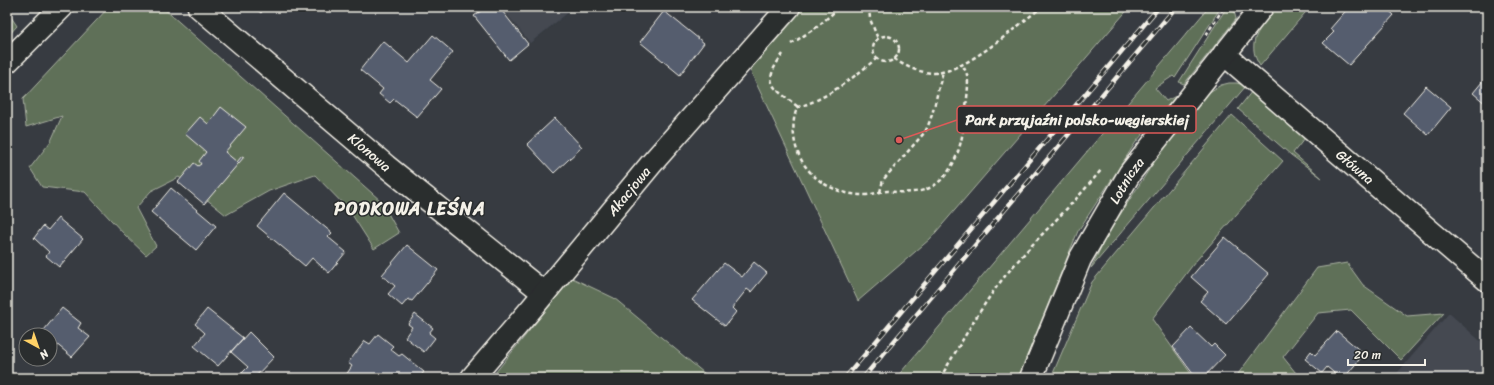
<svg xmlns="http://www.w3.org/2000/svg" width="1494" height="385" viewBox="0 0 1494 385" font-family="Sriracha,sans-serif">
  <rect width="100%" height="100%" fill="#373b41"/>
  <filter id="ink" filterUnits="userSpaceOnUse"><feTurbulence type="fractalNoise" baseFrequency=".025" numOctaves="2"/><feDisplacementMap in="SourceGraphic" scale="8" xChannelSelector="R" yChannelSelector="G"/><feConvolveMatrix kernelMatrix="1 2 1 2 8 2 1 2 1" color-interpolation-filters="sRGB"/></filter>
  <g filter="url(#ink)">
    <g fill="#444851">
      <path d="M501,7H575L530,43Z"/>
      <path d="M1449,313L1487,347L1485,348L1487,350V378H1393Z"/>
    </g>
    <g fill="#5e7059" stroke="#a9b0a0">
      <path d="M109,7H162L381,201L399,233L374,249L349,210L315,175L269,191L226,215L179,177L151,191L136,208L156,246L146,255L124,234L85,192L42,187L30,168L51,141L62,116L26,127L23,99Z"/>
      <path d="M804,7H1130L930,239L858,301L750,70L754,55Z"/>
      <path d="M1209,7H1221L1175,78L1173,76L1155,88L1166,101L1176,96L1136,142L1078,231L1018,378H896Z"/>
      <path d="M1227,7H1233L1236,19L1184,84L1179,82Z"/>
      <path d="M1277,7H1310L1260,66C1244,41 1262,26 1277,7Z"/>
      <path d="M7,11L17,26L7,37Z"/>
      <path d="M1229,83H1237L1246,86L1091,268L1107,235L1161,151L1206,94L1221,85Z"/>
      <path d="M1252,91L1305,138L1293,153L1322,178L1291,155L1238,109Z"/>
      <path d="M1232,115L1283,161L1195,262L1152,319L1194,378H1145L1108,374L1101,378H1051L1092,282Z"/>
      <path d="M1347,263L1363,285L1407,316L1444,313L1401,360L1351,310L1318,313L1283,357L1300,378H1235L1317,268Z"/>
      <path d="M572,278L614,298L710,378H491Z"/>
    </g>
    <g fill="#545d6e" stroke="#f4f1e8">
      <path d="M254,7H265L261,13Z"/>
      <path d="M486,7H499L528,44L509,60L474,16Z"/>
      <path d="M1349,7H1385L1394,15L1349,65L1323,43L1334,32L1330,29Z"/>
      <path d="M664,11L704,43L680,75L640,42Z"/>
      <path d="M433,35L453,52L430,80L441,89L417,117L394,99L390,103L379,94L383,89L360,70L383,41L409,63Z"/>
      <path d="M1487,76V105L1473,93Z"/>
      <path d="M1426,86L1451,107L1428,135L1403,113Z"/>
      <path d="M221,107L246,127L225,152L237,162L242,156L244,157L204,204L178,182L194,163L198,166L201,164L199,161L206,152L185,134L200,117L208,124Z"/>
      <path d="M555,118L582,147L554,173L527,144Z"/>
      <path d="M171,188L216,226L196,250L151,212Z"/>
      <path d="M284,193L332,233L328,237L346,252L329,273L312,258L305,266L257,226Z"/>
      <path d="M58,218L83,239L59,267L46,256L49,252L34,238L43,226L48,230Z"/>
      <path d="M1225,237L1269,274L1226,324L1200,301L1208,292L1191,277Z"/>
      <path d="M407,245L438,270L412,301L408,299L402,306L388,294L395,286L382,275Z"/>
      <path d="M754,262L767,273L751,292L747,289L732,308L736,312L725,326L692,300L724,263L742,277Z"/>
      <path d="M62,308L81,323L78,328L90,337L72,357L54,342L50,344V335H40Z"/>
      <path d="M207,309L243,338L218,366L194,346L205,333L195,324Z"/>
      <path d="M415,314L433,328L429,333L435,338L424,352L405,337L412,327L408,324Z"/>
      <path d="M1191,328L1211,347L1214,344L1225,355L1203,378H1196L1173,347Z"/>
      <path d="M1337,331L1364,354L1344,378H1340L1327,367L1322,373L1305,359L1311,351L1315,355Z"/>
      <path d="M249,332L274,357L254,378H237L248,367L231,352Z"/>
      <path d="M378,334L393,346L390,349L399,356L402,354L424,372L419,378H344L352,366L348,363L365,341L370,344Z"/>
    </g>
    <g fill="none" stroke-linecap="round" stroke-linejoin="round">
      <defs>
        <g id="minor">
          <path id="s1" d="M199,7L386,166L544,293"/>
          <path id="s2" d="M1224,54L1487,280"/>
          <path d="M7,62L62,7"/>
          <path id="s3" d="M472,378L532,308L652,163L789,7"/>
          <path id="s4" d="M1031,378L1080,259L1130,173L1262,7"/>
        </g>
      </defs>
      <use href="#minor" stroke="#f4f1e8" stroke-width="25"/>
      <g stroke="#f4f1e8" stroke-width="2.5" stroke-dasharray="4 3" stroke-linecap="butt">
        <path d="M869,7L870,19L878,39"/>
        <path d="M1206,35L1224,7"/>
        <circle cx="886" cy="49" r="13"/>
        <path d="M791,44L817,27L840,7"/>
        <path d="M783,54C760,85 774,87 798,107"/>
        <path d="M877,58C854,77 827,99 798,107C792,117 793,132 795,143C802,175 832,195 864,195C872,195 880,191 888,191C896,192 905,193 913,192C948,190 961,153 964,123C965,113 970,83 967,75C966,71 964,68 962,64"/>
        <path d="M894,59C906,67 920,73 935,73C968,71 1015,27 1042,7"/>
        <path d="M880,192L883,180L925,132C934,115 937,91 943,72"/>
        <path d="M940,378C959,347 976,315 998,285C1029,244 1069,210 1101,170"/>
      </g>
      <use href="#minor" stroke="#2a2d2e" stroke-width="22"/>
      <defs>
        <g id="rail">
          <path d="M845,378L1159,7"/>
          <path d="M863,378L1176,7"/>
        </g>
      </defs>
      <use href="#rail" stroke="#f4f1e8" stroke-width="4.5"/>
      <use href="#rail" stroke="#2a2d2e" stroke-width="3" stroke-dasharray="9" stroke-linecap="butt"/>
    </g>
  </g>
  <g text-anchor="middle" dominant-baseline="central" stroke-width="3" stroke-linejoin="round" paint-order="stroke">
    <g font-size="14" fill="#f4f1e8" stroke="#2a2d2e">
      <text stroke="none"><textPath href="#s1" startOffset="224">Klonowa</textPath></text>
      <text stroke="none"><textPath href="#s2" startOffset="173">Główna</textPath></text>
      <text stroke="none"><textPath href="#s4" startOffset="220">Lotnicza</textPath></text>
      <text stroke="none"><textPath href="#s3" startOffset="244">Akacjowa</textPath></text>
    </g>
    <g font-size="18" font-weight="bold" letter-spacing="1" fill="#f4f1e8" stroke="#2a2d2e">
      <text x="410" y="209">PODKOWA LEŚNA</text>
    </g>
  </g>
  <path fill="none" stroke="#de5a58" stroke-width="1.5" d="M899 140L957 120"/>
  <circle fill="#de5a58" stroke="#2a2d2e" stroke-width="1.5" cx="899" cy="140" r="4"/>
  <rect fill="#2a2d2e" stroke="#de5a58" stroke-width="1.5" x="957" y="106" width="239" height="27" rx="4"/>
  <g font-size="15" text-anchor="middle" font-weight="bold" fill="#f4f1e8">
    <text x="1077" y="125">Park przyjaźni polsko-węgierskiej</text>
  </g>
  <rect width="1494" height="385" fill="none" stroke="#2a2d2e" stroke-width="24"/>
  <rect x="12" y="12" width="1470" height="361" fill="none" stroke="#f4f1e8" stroke-width="1.5" filter="url(#ink)"/>
  <g transform="translate(38 347) rotate(140)"><circle r="19" fill="#2a2d2e" stroke="#7b7b78"/>
  <path d="M0-3L7 15L0 10L-7 15Z" fill="#ffd166"/>
  <text y="-6" font-size="11" font-weight="bold" text-anchor="middle" fill="#f4f1e8">N</text>
  </g>
  <path d="M1348 359v6h77v-6" fill="none" stroke="#f4f1e8" stroke-width="2"/>
  <text x="1354" y="359" font-size="12" fill="#f4f1e8" stroke="#2a2d2e" stroke-width="3" paint-order="stroke">20 m</text>
</svg>
